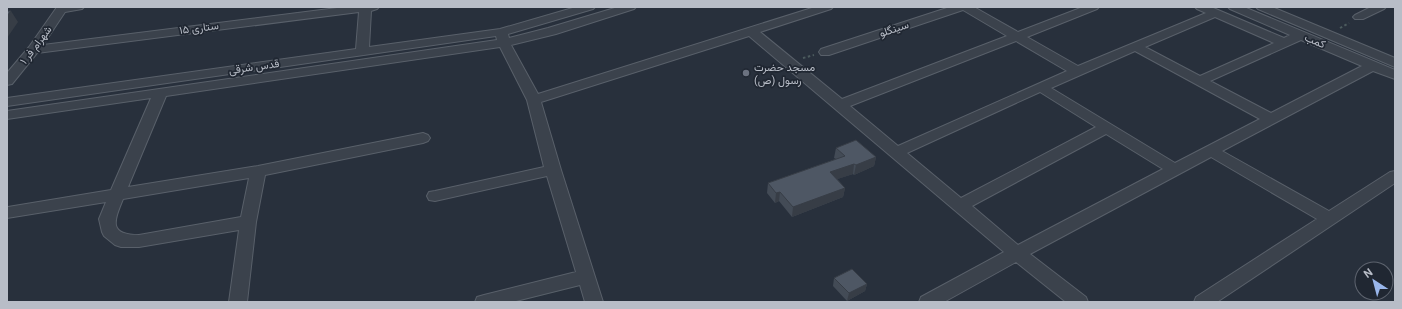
<svg xmlns="http://www.w3.org/2000/svg" width="1402" height="309" viewBox="0 0 1402 309" font-family="Roboto,Vazirmatn,sans-serif">
  <rect width="100%" height="100%" fill="#28303c"/>
  <g fill="none" stroke-linecap="round" stroke-linejoin="round">
    <defs>
      <g id="minor">
        <path d="M57,7H84L82,9L65,12L43,45L345,7H379L377,9L371,11L369,47L500,29L576,7H595L593,9L508,34L509,38L548,28L618,7H636L634,9L556,34L511,45L538,94L815,7H833L831,9L760,32L842,99L1007,36L963,10L829,55H821L819,52L821,49L950,7H974L1018,32L1083,7H1099L1097,9L1027,37L1078,66L1206,13L1197,9L1195,7H1211L1284,38L1290,35L1230,9L1228,7H1244L1395,70V79L1373,71L1222,151L1329,211L1390,172L1395,171V183L1217,302H1194L1196,297L1317,219L1211,157L1030,254L1086,297L1088,302H1066L1016,262L944,302H919L921,297L1004,252L749,36L541,102L561,170L603,302H585L580,285L512,302H475L477,297L484,295L576,272L547,176L435,201L429,200L427,196L429,192L435,191L544,167L527,100L500,47L166,96L128,187L258,166L423,133L428,135L430,138L428,141L423,143L265,175L256,222L247,302H229L239,230L139,247H121L115,245L104,236L102,232L99,219L106,202L7,218L8,207L111,190L151,98L7,119V111L497,40L496,36L7,106V98L356,49L359,12L37,53L12,84L7,85V73L29,47ZM1215,17L1274,43L1200,76L1145,47ZM1301,40L1362,66L1271,113L1210,81ZM1016,41L1067,71L898,146L850,106ZM1135,51L1260,119L1175,163L1051,88ZM1040,92L1096,127L961,198L907,153ZM1106,134L1163,169L1018,245L972,206ZM249,178L241,217L139,235C108,235 114,221 123,199Z"/>
        <path d="M1256,7H1272L1395,58V67L1258,9Z"/>
        <path d="M1371,7H1386L1384,9L1363,19H1355L1353,17L1355,15Z"/>
      </g>
    </defs>
    <use href="#minor" stroke="#59606a" stroke-width="2"/>
    <g stroke="#4c5b5e" stroke-width="2" stroke-dasharray="2.5 2.5" stroke-linecap="butt">
      <path d="M1340,28L1349,23"/>
      <path d="M803,58L814,55"/>
    </g>
    <use href="#minor" fill="#3b424c" fill-rule="evenodd"/>
  </g>
  <g fill="#434b56">
    <path d="M836,148L876,157L874,166L854,175L853,174L837,179L845,188L843,197L792,217L779,201L775,203L767,193L768,183L836,159L834,158Z"/>
    <path d="M834,278L867,284L865,291L847,301L833,286Z"/>
  </g>
  <g fill="#373d46">
    <path d="M11,11L18,22L7,38V16Z"/>
    <path d="M876,157L874,166L854,175L856,165Z"/>
    <path d="M854,164L853,174L829,182L830,172Z"/>
    <path d="M845,188L843,197L792,217L793,207Z"/>
    <path d="M780,192L779,201L775,203L776,193Z"/>
    <path d="M867,284L865,291L847,301L849,293Z"/>
  </g>
  <g fill="#4e5764" stroke="#373d46">
    <path d="M7,11H11L7,16Z"/>
    <path d="M856,140L876,157L856,165L854,164L830,172L845,188L793,207L780,192L776,193L768,183L845,156L836,148Z"/>
    <path d="M852,269L867,284L849,293L834,278Z"/>
  </g>
  <circle fill="#6b7280" stroke="#202732" stroke-width="1.5" cx="746" cy="73" r="4"/>
  <g text-anchor="middle" dominant-baseline="central" stroke-width="3.5" stroke-linejoin="round" paint-order="stroke">
    <g font-size="11" fill="#b8bdc7" stroke="#202732">
      <text transform="translate(199 28) rotate(-7)">ستاری ۱۵</text>
      <text transform="translate(894 29) rotate(-18)">سینگلو</text>
      <text transform="translate(1315 41) rotate(23)">کمب</text>
      <text transform="translate(36 45) rotate(-53)">شهرام فر ۱</text>
      <text transform="translate(254 67) rotate(-8)">قدس شرقی</text>
    </g>
    <g font-size="11" fill="#b8bdc7" stroke="#202732" text-anchor="start">
      <text x="754" y="67">مسجد حضرت<tspan x="754" dy="13">رسول (ص)</tspan></text>
    </g>
  </g>
  <rect width="1402" height="309" fill="none" stroke="#b8bdc7" stroke-width="16"/>
  <g transform="translate(1374 281) rotate(324)"><circle r="19" fill="#202732" stroke="#5d636e"/>
  <path d="M0-3L7 15L0 10L-7 15Z" fill="#99b6eb"/>
  <text y="-6" font-size="11" font-weight="bold" text-anchor="middle" fill="#b8bdc7">N</text>
  </g>
</svg>
